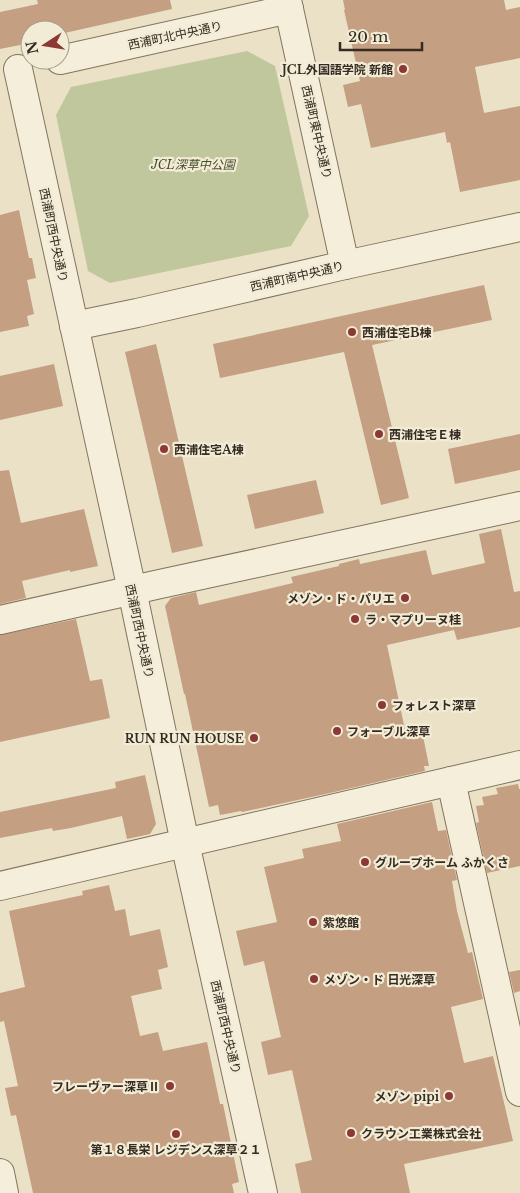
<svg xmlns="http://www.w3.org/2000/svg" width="520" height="1193" viewBox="0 0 520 1193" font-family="'Libre Baskerville','Noto Sans JP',serif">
  <rect width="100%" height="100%" fill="#eae1c7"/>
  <path fill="#c0c79c" d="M247,51L275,66L309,216L291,246L110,283L88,271L56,115L71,87Z"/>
  <g fill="#c49f81">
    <path d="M37,0H170L172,9L60,34V30H30V43L0,49V12L38,4Z"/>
    <path d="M343,0H504L506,10L520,7V58L475,67L484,113L520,106V180L460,192L450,142L447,143L445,132L371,148L361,104L348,107L343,85L360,81L344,10H345Z"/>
    <path d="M19,210L29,258H32L36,278L27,280L34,314L27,316L29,326L0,332V215Z"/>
    <path d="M484,285L492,320L372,345L409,498L381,505L344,352L220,378L213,344Z"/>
    <path d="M156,344L203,546L172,553L125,352Z"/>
    <path d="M54,364L63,406L0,420V376Z"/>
    <path d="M520,434V470L455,484L448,449Z"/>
    <path d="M9,470L21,523L84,509L98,566L70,572V570L22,581L26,598L0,604V471Z"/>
    <path d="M316,480L324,513L255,529L247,495Z"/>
    <path d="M501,529L514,592L520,591V627L457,640L454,630L387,645L407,739L423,736L429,766H424L425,771L330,793L242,812L241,811L220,815L218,805L209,807L185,694H184L165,606L171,598L196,592L199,605L293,583L291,577L339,566V564L359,559L360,564L426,550L432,575L485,563L479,534Z"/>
    <path d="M76,619L90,681L102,679L110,718L0,742V635Z"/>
    <path d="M145,775L156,824L150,834L127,839L122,816L71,828L53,831L52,828L0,838V812L116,788L115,782Z"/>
    <path d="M518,784L519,789H520V866L487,873L476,823L479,822L476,806L484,805L482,797L498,794L496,788Z"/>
    <path d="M432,802L438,831L446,830L457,880L452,881L457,911L468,953L472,952L483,999L451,1007L464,1063L493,1056L513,1141L404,1164L410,1193H301L295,1164L312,1160L292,1070L268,1075L261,1042L281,1037L275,1011L264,961L244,966L236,931L277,922L264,867L304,858L302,849L341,841L337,824Z"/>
    <path d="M109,885L115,911L125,909L130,936L160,929L168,967L158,970L162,989L131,996L140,1036L158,1032L163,1051L207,1042L220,1104H223L239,1182L232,1184L234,1193H33L16,1115L11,1116L5,1088L18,1086L4,1021L0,1022V993L25,987L9,911L83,895L82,891Z"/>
    <path d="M520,970V991L514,993L509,972Z"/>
  </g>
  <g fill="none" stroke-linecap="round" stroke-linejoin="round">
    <defs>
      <g id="minor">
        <path d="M287,0L345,265"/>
        <path d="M60,60L289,9"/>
        <path d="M18,69L132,590L185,843L263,1193"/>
        <path d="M74,326L137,313L345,265L520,227"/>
        <path d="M0,620L160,584L520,506"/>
        <path d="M451,781L520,1092"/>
        <path d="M0,886L520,765"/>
        <path d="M0,1173L4,1193"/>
      </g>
    </defs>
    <use href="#minor" stroke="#83745e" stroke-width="30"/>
    <use href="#minor" stroke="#f5eeda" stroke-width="28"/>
  </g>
  <g fill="#8c3835" stroke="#f2ebd6" stroke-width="2">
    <circle cx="403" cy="69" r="5"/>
    <circle cx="352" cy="332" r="5"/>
    <circle cx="379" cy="434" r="5"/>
    <circle cx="164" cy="449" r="5"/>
    <circle cx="405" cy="598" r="5"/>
    <circle cx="355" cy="619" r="5"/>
    <circle cx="382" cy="705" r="5"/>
    <circle cx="337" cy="731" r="5"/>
    <circle cx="254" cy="738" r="5"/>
    <circle cx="365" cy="862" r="5"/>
    <circle cx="313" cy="922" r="5"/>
    <circle cx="314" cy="979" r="5"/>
    <circle cx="170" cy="1086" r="5"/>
    <circle cx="449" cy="1096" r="5"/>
    <circle cx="351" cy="1133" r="5"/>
    <circle cx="176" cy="1134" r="5"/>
  </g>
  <g text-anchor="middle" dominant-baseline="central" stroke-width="4.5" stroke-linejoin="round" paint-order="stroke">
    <g font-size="12" fill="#352b21" stroke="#f2ebd6">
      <text transform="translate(175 35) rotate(-12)">西浦町北中央通り</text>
      <text transform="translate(317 132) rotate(77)">西浦町東中央通り</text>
      <text transform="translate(54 235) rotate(78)">西浦町西中央通り</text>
      <text transform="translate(297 276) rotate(-13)">西浦町南中央通り</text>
      <text transform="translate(140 631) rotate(78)">西浦町西中央通り</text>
      <text transform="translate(226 1027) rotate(77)">西浦町西中央通り</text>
    </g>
    <g font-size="12" font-weight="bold" fill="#352b21" stroke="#f2ebd6" text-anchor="start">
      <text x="393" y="69" text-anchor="end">JCL外国語学院 新館</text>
      <text x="362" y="332">西浦住宅B棟</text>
      <text x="389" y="434">西浦住宅Ｅ棟</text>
      <text x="174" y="449">西浦住宅A棟</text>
      <text x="395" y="598" text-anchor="end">メゾン・ド・パリエ</text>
      <text x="365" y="619">ラ・マプリーヌ桂</text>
      <text x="392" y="705">フォレスト深草</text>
      <text x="347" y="731">フォーブル深草</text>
      <text x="244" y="738" text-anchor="end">RUN RUN HOUSE</text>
      <text x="375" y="862">グループホーム ふかくさ</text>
      <text x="323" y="922">紫悠館</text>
      <text x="324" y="979">メゾン・ド 日光深草</text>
      <text x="160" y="1086" text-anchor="end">フレーヴァー深草Ⅱ</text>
      <text x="439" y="1096" text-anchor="end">メゾン pipi</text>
      <text x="361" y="1133">クラウン工業株式会社</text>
      <text x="176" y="1149" text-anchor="middle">第１８長栄 レジデンス深草２１</text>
    </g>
    <g font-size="12" font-style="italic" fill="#444f29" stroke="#f2ebd6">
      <text x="193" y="164">JCL深草中公園</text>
    </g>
  </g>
  <g transform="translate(45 45) rotate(258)"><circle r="24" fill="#f2ebd6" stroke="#a69e8e"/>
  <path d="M0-4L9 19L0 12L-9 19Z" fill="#8c3835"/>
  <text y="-8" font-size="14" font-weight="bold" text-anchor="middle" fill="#352b21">N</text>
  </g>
  <path d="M340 42v8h82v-8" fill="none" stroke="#352b21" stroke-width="2.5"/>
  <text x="348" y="42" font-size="15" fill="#352b21" stroke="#f2ebd6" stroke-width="4" paint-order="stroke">20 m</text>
</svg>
